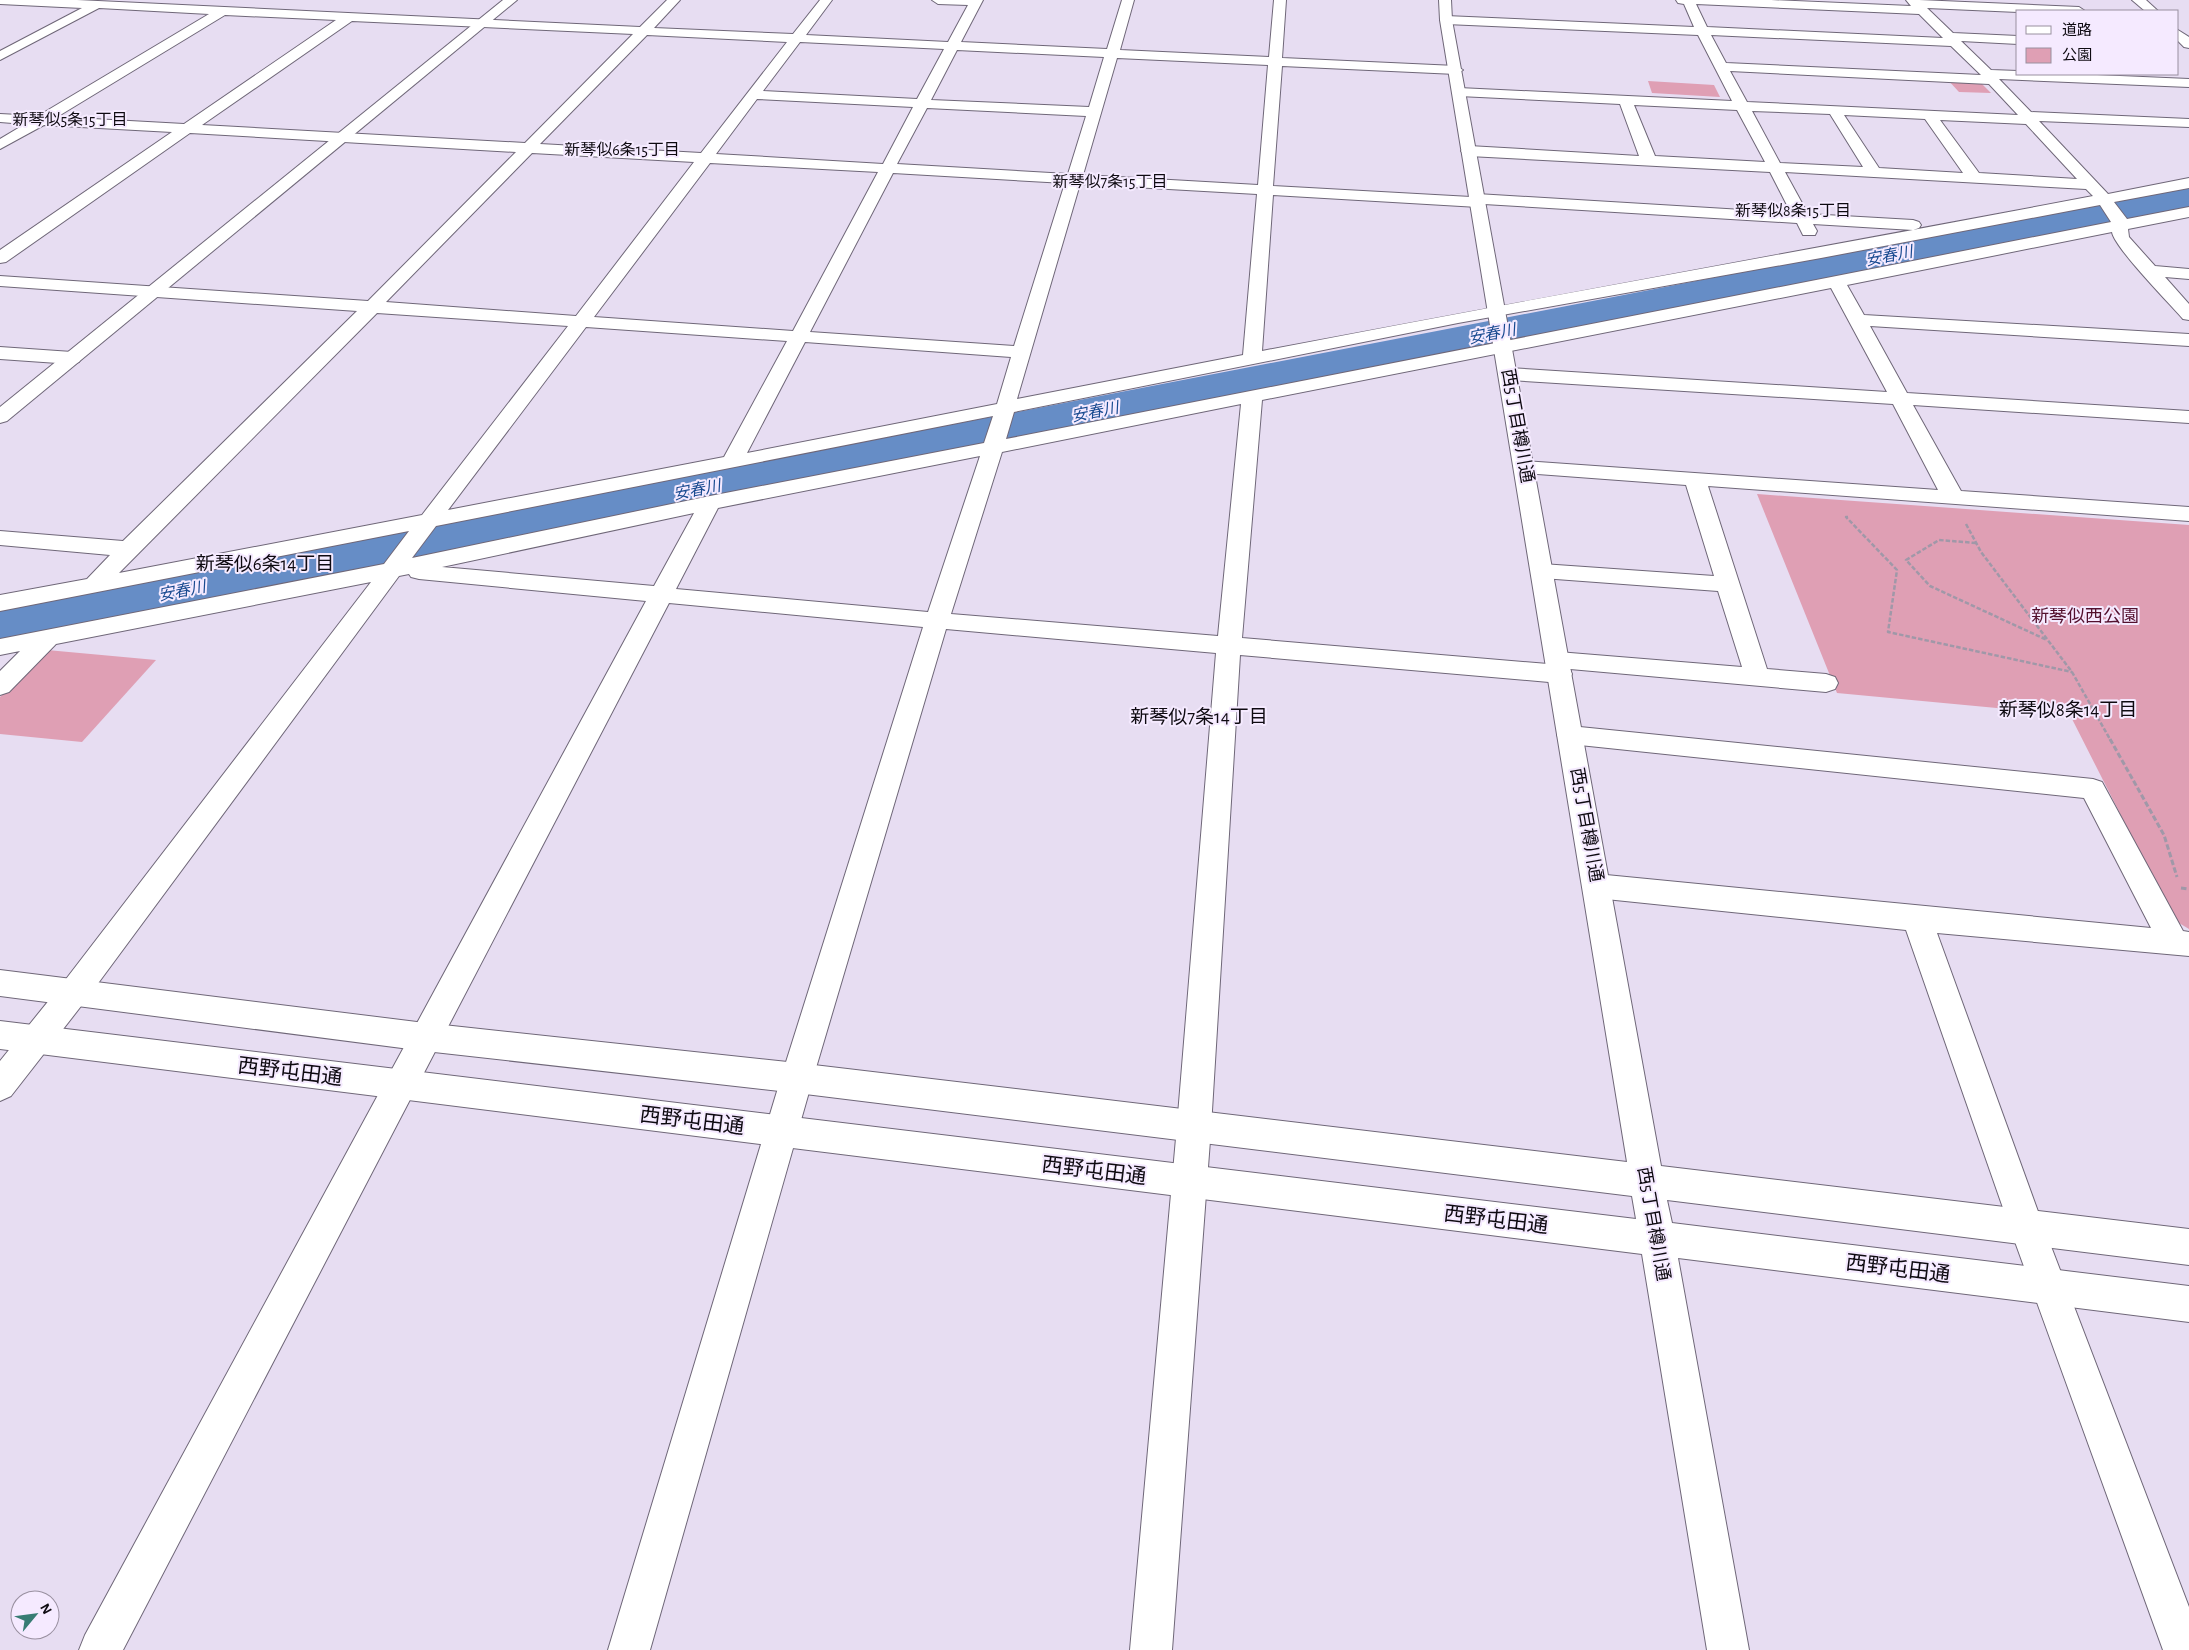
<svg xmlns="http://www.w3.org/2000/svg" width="2189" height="1650" viewBox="0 0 2189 1650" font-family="'Alegreya Sans','Noto Sans JP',sans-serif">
  <rect width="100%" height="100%" fill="#e7ddf2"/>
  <g fill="#df9fb4">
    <path d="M1947,79L1979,81L1991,93L1959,92Z"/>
    <path d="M1648,81L1714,85L1720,97L1652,93Z"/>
    <path d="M1757,494L2189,525V929L2174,920L2070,715L1837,693Z"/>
    <path d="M47,650L156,660L82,742L0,734V697Z"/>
  </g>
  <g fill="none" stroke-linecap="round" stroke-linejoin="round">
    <path fill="#668dc6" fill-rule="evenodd" d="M2189,186V208L0,646V608Z"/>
    <defs>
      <g id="street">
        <path d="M0,0H77L640,27L667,0H680L654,28L793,34L820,0H832L806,35L948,42L968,5L938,4L932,0H983L961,42L1107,49L1122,0H1134L1120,50L1269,57L1274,0H1286L1282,58L1456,66L1463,70L1456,74L1282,66L1273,186L1471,197L1477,194L1791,213L1770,172L1469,156L1464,154L1461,151L1464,148L1469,146L1639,156L1620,104L1459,96L1452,92L1459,88L1732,101L1698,35L1446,24L1440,20L1446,16L1694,27L1684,4L1678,3L1676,0H1771L1911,6L1906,0H1919L2079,7L2085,11L2018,12L1927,8L1953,33L2018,36V44L1961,41L1991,70L2018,71V74H2074L2189,79V87L1999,79L2031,112L2189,119V127L2039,121L2108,194L2189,178V188L2114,202L2127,219L2189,207V217L2128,229L2129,237L2155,266L2189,269V279L2165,277L2189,304V320L2183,319C2170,304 2114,247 2112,232L1847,285L1864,315L2189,334V346L1870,326L1907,393L2189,411V423L1913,405L1961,491L2189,507V521L1708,486L1767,669L1826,674L1835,677L1838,683L1835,689L1826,692L1570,669L1572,674L1569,680L1560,683L1240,655L1211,1127L1172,1650H1130L1177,1127L1216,653L946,629L813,1078L650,1650H608L781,1078L923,627L669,603L123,1650H79L85,1635L646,601L419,579L411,577L409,574L399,576L85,1001L11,1096L0,1101V1061L63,983L371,582L56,644L9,692L0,695V671L20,651L0,655V639L384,564L409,531L0,611V595L87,579L110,555L0,545V531L123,541L357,311L0,286V276L368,301L516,152L190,133L6,262L0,263V250L172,132L44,125L0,149V139L25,124L0,122V114L38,116L209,14L99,8L0,60V51L82,8L0,4ZM1696,4L1919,14L1943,38L1707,27ZM225,15L336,20L184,124L57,117ZM352,21L633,34L525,143L202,125ZM647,35L787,42L701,153L540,144ZM1711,35L1951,46L1981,75L1726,63ZM800,42L944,49L917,99L763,91ZM957,50L1104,57L1089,107L931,100ZM1117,58L1268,65L1258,185L1083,175ZM1730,71L1989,84L2018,115L1747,102ZM757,99L913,107L883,164L716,154ZM1634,105L1737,110L1765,162L1655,156ZM927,108L1086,116L1068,174L897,164ZM1752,111L1830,114L1863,167L1780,163ZM1844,115L1925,119L1963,173L1879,168ZM1940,120L2026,124L2077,179L1979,173ZM532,153L694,162L576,316L386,302ZM710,163L878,172L793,331L594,317ZM1785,172L2086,189L2093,196C1816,249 1538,297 1262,351L1273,195L1478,207L1484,204L1797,223L1803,235H1815L1817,231L1813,224L1913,230L1919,228L1921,225L1919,222L1913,220L1808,214ZM893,173L1065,183L1014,346L810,332ZM1080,184L1257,194L1243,355L1017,399ZM2100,205L2111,222L1006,439L1014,412L1458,323L1821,258ZM1831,288L1887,392L1509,368L1502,370L1499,374L1502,378L1509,380L1893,404L1938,490L1524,461L1517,463L1514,467L1517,471L1524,473L1686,485L1714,576L1542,564L1534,566L1531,571L1534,576L1542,578L1718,591L1742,667L1558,652L1549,654L1546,660L1548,664L1242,638L1262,400ZM377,313L568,326L422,515L119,573ZM586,327L787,341L724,457L448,510ZM805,342L1011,357L997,404L747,453ZM1241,404L1218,636L951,614L1002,452ZM993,416L984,443L710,496L412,558L436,526ZM980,456L928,612L676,589L718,508ZM694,513L654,586L442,567Z"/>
        <path d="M2132,0H2146L2158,11H2145Z"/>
        <path d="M2178,30L2189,37V48L2184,47L2178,41Z"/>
        <path d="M0,347L72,352L79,354L81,358L79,362L72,364L0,359Z"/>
        <path d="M1570,726L2093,779L2102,782L2183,931L2189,932V956L1937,933L2044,1228L2189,1607V1650H2163L2010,1228L1906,930L1596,898L1586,894L1582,886L1586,878L1596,874L2151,928L2084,798L1570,744L1561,742L1557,735L1561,728Z"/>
      </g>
      <g id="secondary">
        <path d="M503,0H517L7,421L0,423V407Z"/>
        <path d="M1439,0H1451L1452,20L1661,1166L2189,1229V1265L1667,1200L1672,1223L2189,1286V1322L1678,1258L1749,1650H1707L1642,1254L0,1049V1021L1636,1219L1632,1196L797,1093L425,1051L0,996V970L425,1023L797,1063L1627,1162L1440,20Z"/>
      </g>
    </defs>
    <use href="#street" stroke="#6f6778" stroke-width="2"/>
    <use href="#secondary" stroke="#6f6778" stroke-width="2"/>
    <g stroke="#a098a8" stroke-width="2.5" stroke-dasharray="4.5 2" stroke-linecap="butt">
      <path d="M1848,517H1846L1897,570L1888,632L2072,672"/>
      <path d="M1966,524L1981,552L2072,672L2111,741"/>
      <path d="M1976,543L1939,540L1906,560L1930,586L2047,640"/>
    </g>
    <g stroke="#a098a8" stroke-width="3" stroke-dasharray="5.5 2.5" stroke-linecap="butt">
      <path d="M2110,739L2164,835L2177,877"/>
      <path d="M2181,888L2189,889"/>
    </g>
    <use href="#street" fill="#fff" fill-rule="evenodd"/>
    <use href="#secondary" fill="#fff" fill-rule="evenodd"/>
  </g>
  <g text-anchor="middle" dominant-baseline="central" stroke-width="4" stroke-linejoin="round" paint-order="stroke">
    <g font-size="16" fill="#0e0a11" stroke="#f5eaff">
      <text x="70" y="120">新琴似5条15丁目</text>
      <text x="622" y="150">新琴似6条15丁目</text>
      <text x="1110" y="182">新琴似7条15丁目</text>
      <text x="1793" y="211">新琴似8条15丁目</text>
    </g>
    <g font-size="16" font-style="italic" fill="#184a90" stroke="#f5eaff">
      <text transform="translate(1889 256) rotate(-11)">安春川</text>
      <text transform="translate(1492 334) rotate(-11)">安春川</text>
      <text transform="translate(1095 412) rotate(-11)">安春川</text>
      <text transform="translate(697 490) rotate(-11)">安春川</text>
      <text transform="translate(182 591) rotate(-11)">安春川</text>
    </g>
    <g font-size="18" fill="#0e0a11" stroke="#f5eaff">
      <text transform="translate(1517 426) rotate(80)">西5丁目樽川通</text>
      <text transform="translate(1586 825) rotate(80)">西5丁目樽川通</text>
      <text transform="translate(1653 1224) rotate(80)">西5丁目樽川通</text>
    </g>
    <g font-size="18" fill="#53102e" stroke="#f5eaff">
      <text x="2085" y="617">新琴似西公園</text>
    </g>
    <g font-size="19" fill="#0e0a11" stroke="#f5eaff">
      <text x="265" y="564">新琴似6条14丁目</text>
      <text x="2068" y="710">新琴似8条14丁目</text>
      <text x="1199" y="717">新琴似7条14丁目</text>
    </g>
    <g font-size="21" fill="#0e0a11" stroke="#f5eaff">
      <text transform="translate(290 1072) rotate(7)">西野屯田通</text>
      <text transform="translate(692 1121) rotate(7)">西野屯田通</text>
      <text transform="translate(1094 1171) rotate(7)">西野屯田通</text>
      <text transform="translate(1496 1220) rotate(7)">西野屯田通</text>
      <text transform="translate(1898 1269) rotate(7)">西野屯田通</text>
    </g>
  </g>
  <rect x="2016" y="10" width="162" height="65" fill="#f5eaff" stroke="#9990a0"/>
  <rect x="2026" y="26" width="25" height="8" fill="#ffffff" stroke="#9990a0"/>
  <text x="2062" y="35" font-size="15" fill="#0e0a11">道路</text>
  <rect x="2026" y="48" width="25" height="15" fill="#df9fb4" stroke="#9990a0"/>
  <text x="2062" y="60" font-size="15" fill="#0e0a11">公園</text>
  <g transform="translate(35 1615) rotate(61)"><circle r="24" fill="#f5eaff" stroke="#9990a0"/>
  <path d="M0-4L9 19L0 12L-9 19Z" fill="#377c73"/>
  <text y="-8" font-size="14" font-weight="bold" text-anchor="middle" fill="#0e0a11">N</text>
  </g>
</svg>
